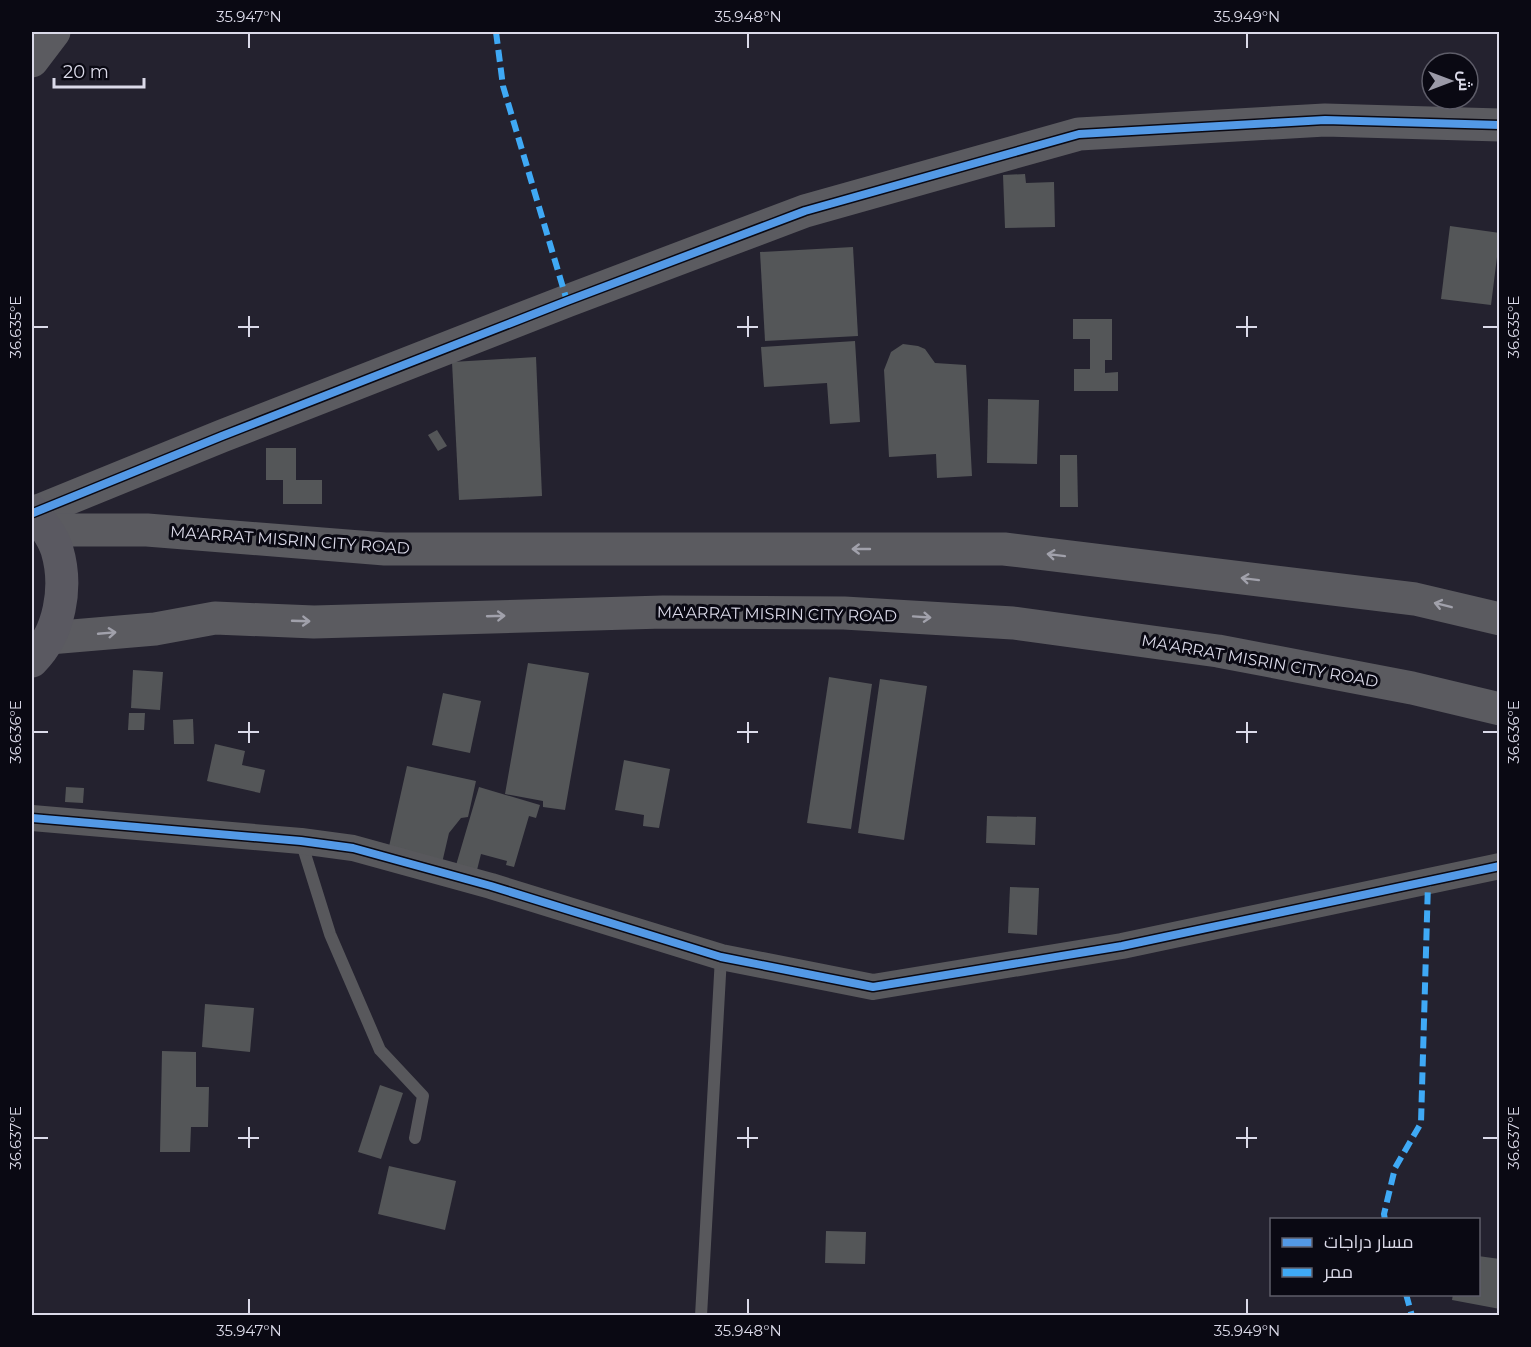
<svg xmlns="http://www.w3.org/2000/svg" width="1531" height="1347" viewBox="0 0 1531 1347" font-family="Montserrat,Cairo,sans-serif">
  <rect width="100%" height="100%" fill="#24222f"/>
  <g fill="#545658">
    <path d="M1025,174L1026,183L1054,182L1055,227L1005,228L1003,175Z"/>
    <path d="M1450,226L1500,233L1491,305L1441,299Z"/>
    <path d="M853,247L858,336L765,341L760,252Z"/>
    <path d="M1073,319H1112V360H1105V373L1118,372V391H1074V369H1090V339H1073Z"/>
    <path d="M855,341L860,422L830,424L827,383L764,387L761,347Z"/>
    <path d="M903,344L918,346L925,349L935,363L966,365L972,476L937,478L936,454L889,457L884,370L891,352Z"/>
    <path d="M536,357L542,496L459,500L452,362Z"/>
    <path d="M988,399L1039,400L1037,464L987,463Z"/>
    <path d="M437,430L447,446L438,451L428,435Z"/>
    <path d="M266,448H296V480H322V504H283V480H266Z"/>
    <path d="M1060,455H1077L1078,507H1060Z"/>
    <path d="M528,663L589,673L565,810L543,807V801L505,794Z"/>
    <path d="M133,670L163,672L160,710L131,708Z"/>
    <path d="M829,677L872,684L851,829L807,823Z"/>
    <path d="M880,679L927,686L904,840L858,833Z"/>
    <path d="M443,693L481,701L470,753L432,745Z"/>
    <path d="M129,713H145L144,730H128Z"/>
    <path d="M193,719L194,744H174L173,720Z"/>
    <path d="M215,744L245,751L242,765L265,770L260,793L207,781Z"/>
    <path d="M624,760L670,769L659,828L643,826L644,815L615,810Z"/>
    <path d="M407,766L476,781L468,817L461,818L449,833L442,863L388,851Z"/>
    <path d="M66,787L84,788L83,803L65,802Z"/>
    <path d="M479,787L540,805L536,818L529,816L514,867L506,865L507,861L481,854L477,870L454,872Z"/>
    <path d="M987,816L1036,817L1035,845L986,843Z"/>
    <path d="M1010,887L1039,888L1037,935L1008,933Z"/>
    <path d="M205,1004L254,1008L250,1052L202,1047Z"/>
    <path d="M162,1051L196,1052V1087H209L208,1127H191L190,1152H160Z"/>
    <path d="M380,1085L403,1093L381,1159L358,1152Z"/>
    <path d="M389,1166L456,1181L445,1230L378,1214Z"/>
    <path d="M826,1231L866,1232L865,1264L825,1263Z"/>
    <path d="M1478,1256L1500,1259V1309L1452,1300L1453,1294H1478Z"/>
  </g>
  <g fill="none" stroke-linecap="round" stroke-linejoin="round">
    <g stroke="#58585c" stroke-width="12">
      <path d="M301,841L330,934L380,1050L423,1096L415,1138"/>
      <path d="M701,1316L721,957"/>
    </g>
    <path stroke="#58585c" stroke-width="26" d="M32,818L301,841L353,848L491,886L721,957L873,987L1122,946L1500,866"/>
    <g stroke="#5b5b60" stroke-width="33">
      <path d="M32,61L54,32"/>
      <path d="M33,513L222,436L567,301L805,211L1079,134L1325,120L1500,125"/>
      <path d="M48,530H147L385,549H1004L1415,599L1500,619"/>
      <path d="M49,638L155,629L215,618L314,622L663,612L844,613L1013,623L1218,651L1412,688L1500,709"/>
    </g>
    <path stroke="#5a5961" stroke-width="33" d="M32,511C42,523 52,535 57,550C68,587 60,633 32,661"/>
    <g stroke="#3fa9f5" stroke-width="6" stroke-dasharray="12 6" stroke-linecap="butt">
      <path d="M496,32L503,86L567,301"/>
      <path d="M1385,1220L1384,1214L1395,1168L1421,1123L1428,883"/>
      <path d="M1406,1294L1412,1316"/>
    </g>
    <defs>
      <g id="cycleway">
        <path d="M33,513L222,436L567,301L805,211L1079,134L1325,120L1500,125"/>
        <path d="M32,818L301,841L353,848L491,886L721,957L873,987L1122,946L1500,866"/>
      </g>
    </defs>
    <use href="#cycleway" stroke="#0a0913" stroke-width="11"/>
    <use href="#cycleway" stroke="#5399e6" stroke-width="8"/>
  </g>
  <defs><path id="oneway-shaft" d="M-6 0H5M1.5-3L5.5 0L1.5 3" fill="none" stroke-width="1.6" stroke-linecap="round" stroke-linejoin="round" transform="scale(1.5)"/></defs>
  <g stroke="#a1a1ab">
    <use href="#oneway-shaft" transform="translate(861 549) rotate(-180)"/>
    <use href="#oneway-shaft" transform="translate(1056 555) rotate(-173)"/>
    <use href="#oneway-shaft" transform="translate(1250 579) rotate(-173)"/>
    <use href="#oneway-shaft" transform="translate(1443 605) rotate(-166)"/>
    <use href="#oneway-shaft" transform="translate(496 616) rotate(-2)"/>
    <use href="#oneway-shaft" transform="translate(922 617) rotate(4)"/>
    <use href="#oneway-shaft" transform="translate(301 621) rotate(2)"/>
    <use href="#oneway-shaft" transform="translate(107 633) rotate(-5)"/>
  </g>
  <path fill="none" stroke="#dbdae9" stroke-width="2" d="M249,33V48M748,33V48M1247,33V48M249,316V337M748,316V337M1247,316V337M33,327H48M238,327H259M737,327H758M1236,327H1257M1483,327H1498M249,722V743M748,722V743M1247,722V743M33,732H48M238,732H259M737,732H758M1236,732H1257M1483,732H1498M249,1127V1148M748,1127V1148M1247,1127V1148M33,1138H48M238,1138H259M737,1138H758M1236,1138H1257M1483,1138H1498M249,1299V1314M748,1299V1314M1247,1299V1314"/>
  <g text-anchor="middle" dominant-baseline="central" stroke-width="6" stroke-linejoin="round" paint-order="stroke">
    <g font-size="16" fill="#dbdae9" stroke="#0a0913">
      <text transform="translate(290 540) rotate(4)">MA'ARRAT MISRIN CITY ROAD</text>
      <text transform="translate(777 614) rotate(1)">MA'ARRAT MISRIN CITY ROAD</text>
      <text transform="translate(1260 661) rotate(10)">MA'ARRAT MISRIN CITY ROAD</text>
    </g>
  </g>
  <rect width="1531" height="1347" fill="none" stroke="#0a0913" stroke-width="66"/>
  <rect x="1270" y="1218" width="210" height="78" fill="#0a0913" stroke="#5e5d69" stroke-width="1.5"/>
  <rect x="1282" y="1238" width="30" height="9" fill="#5399e6" stroke="#5e5d69" stroke-width="1.5"/>
  <text x="1324" y="1248" font-size="18" fill="#dbdae9">مسار دراجات</text>
  <rect x="1282" y="1268" width="30" height="9" fill="#3fa9f5" stroke="#5e5d69" stroke-width="1.5"/>
  <text x="1324" y="1278" font-size="18" fill="#dbdae9">ممر</text>
  <g transform="translate(1450 81) rotate(90)"><circle r="28" fill="#0a0913" stroke="#5e5d69" stroke-width="1.5"/>
  <path d="M0-4.5L10 22L0 15L-10 22Z" fill="#9b9aa8"/>
  <text y="-9" font-size="16" font-weight="bold" text-anchor="middle" fill="#dbdae9">ش</text>
  </g>
  <path d="M54 78v9h90v-9" fill="none" stroke="#dbdae9" stroke-width="3"/>
  <text x="63" y="78" font-size="18" fill="#dbdae9" stroke="#0a0913" stroke-width="4.5" paint-order="stroke">20 m</text>
  <rect x="33" y="33" width="1465" height="1281" fill="none" stroke="#dbdae9" stroke-width="2"/>
  <g font-size="15" text-anchor="middle" fill="#dbdae9">
    <text x="249" y="22">35.947°N</text>
    <text x="748" y="22">35.948°N</text>
    <text x="1247" y="22">35.949°N</text>
    <text transform="translate(1514 327) rotate(-90)" y="5">36.635°E</text>
    <text transform="translate(16 327) rotate(-90)" y="5">36.635°E</text>
    <text transform="translate(1514 732) rotate(-90)" y="5">36.636°E</text>
    <text transform="translate(16 732) rotate(-90)" y="5">36.636°E</text>
    <text transform="translate(1514 1138) rotate(-90)" y="5">36.637°E</text>
    <text transform="translate(16 1138) rotate(-90)" y="5">36.637°E</text>
    <text x="249" y="1336">35.947°N</text>
    <text x="748" y="1336">35.948°N</text>
    <text x="1247" y="1336">35.949°N</text>
  </g>
</svg>
